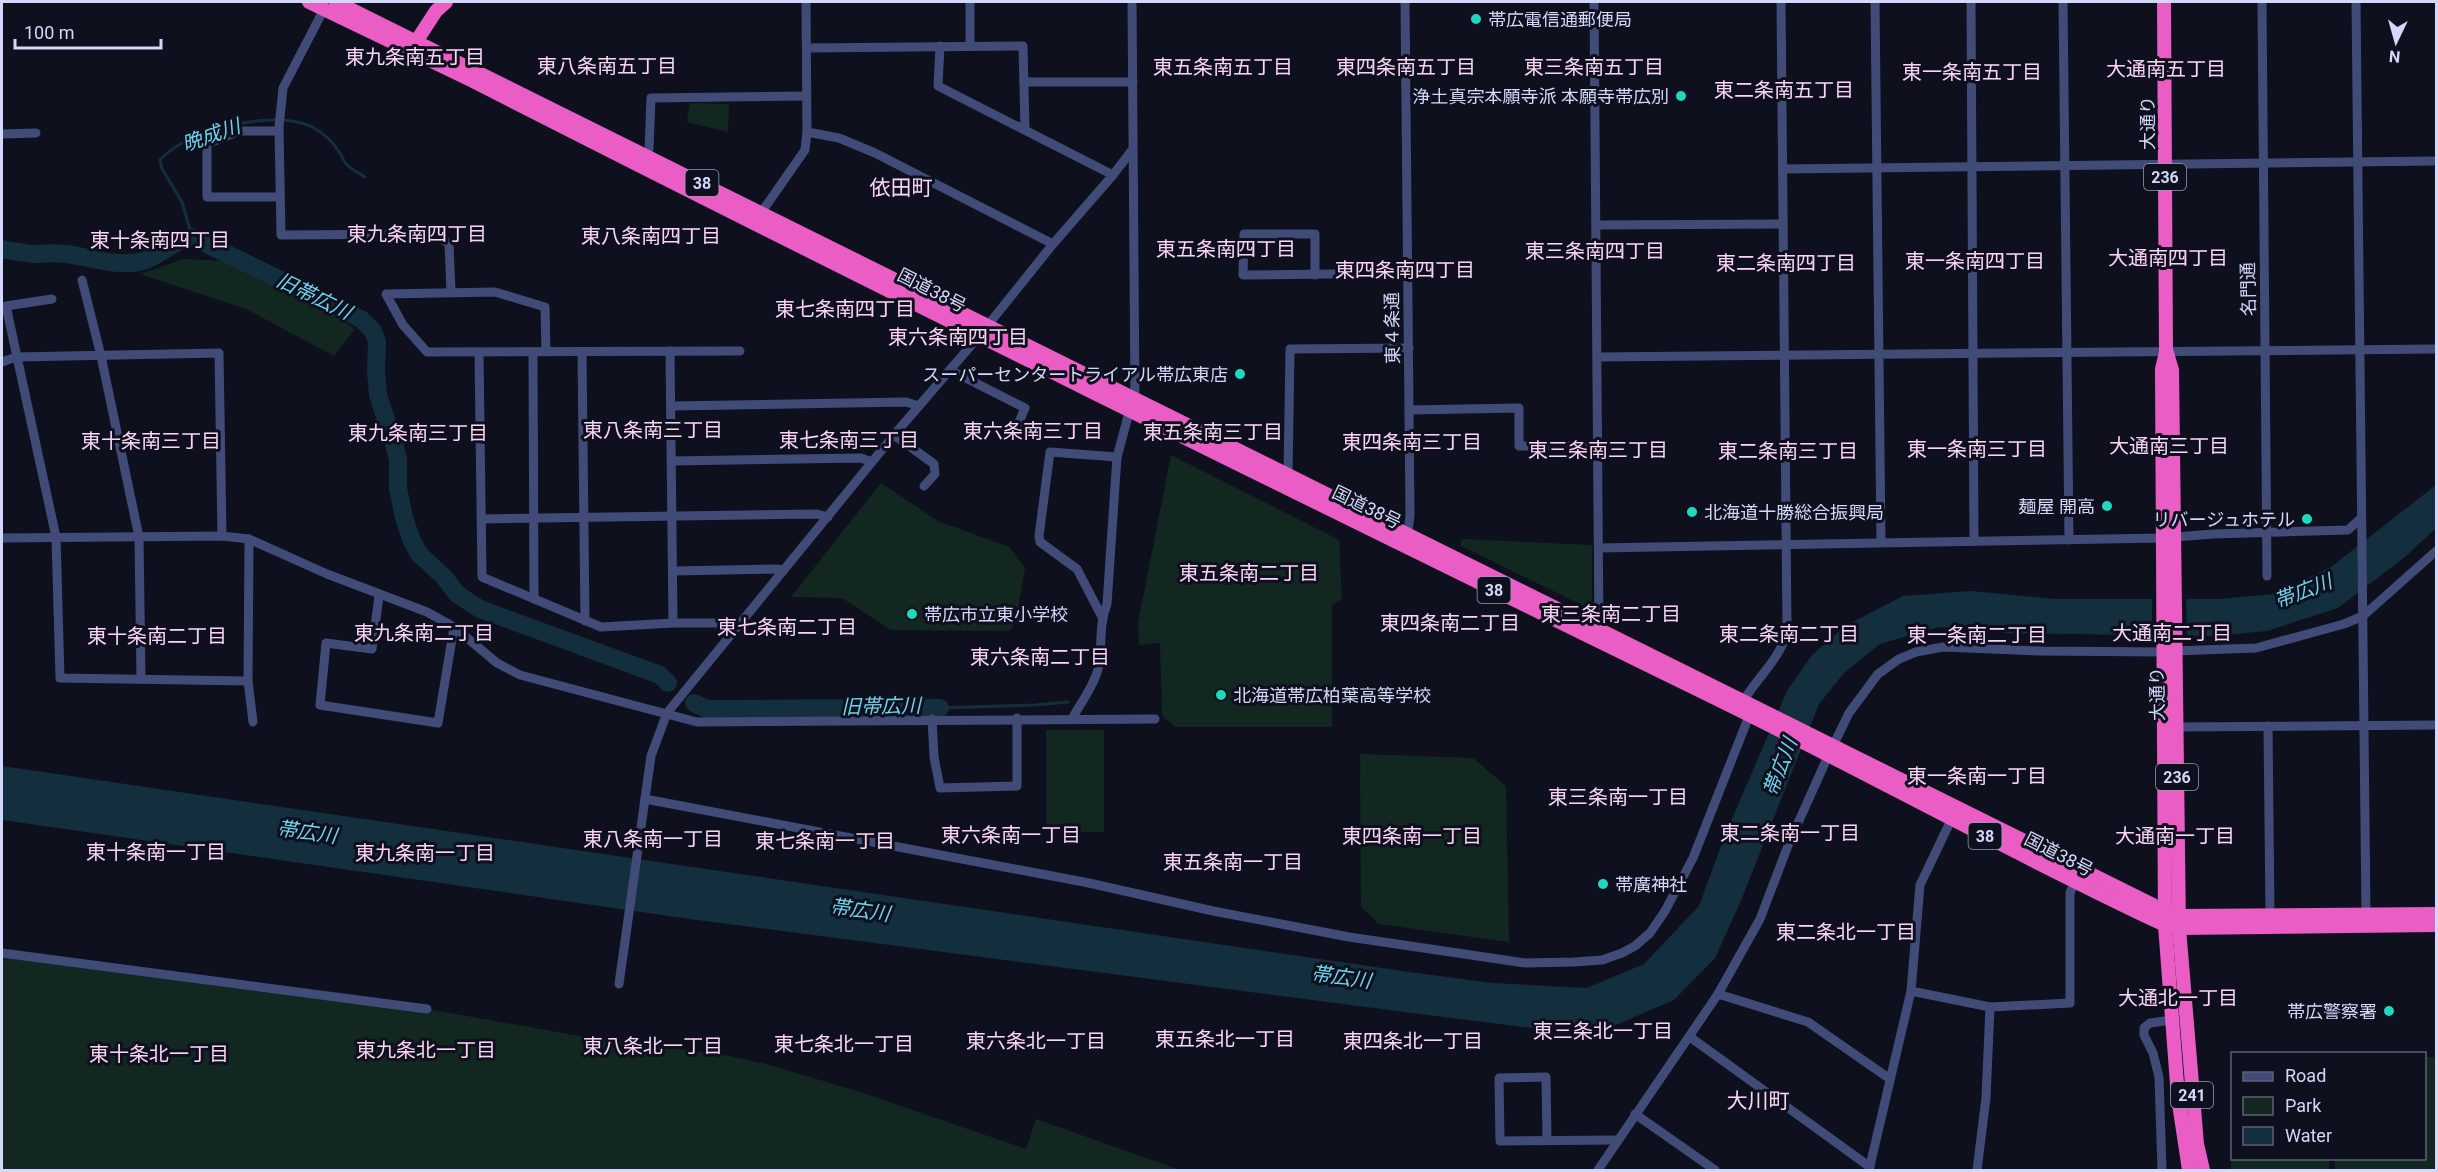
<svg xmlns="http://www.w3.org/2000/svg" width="2438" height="1172" viewBox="0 0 2438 1172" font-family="Roboto,'Noto Sans JP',sans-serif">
  <rect width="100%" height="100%" fill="#0f101e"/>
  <g fill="#132721">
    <path d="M690,103L729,104L728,132L687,122Z"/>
    <path d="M184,259L225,261L329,311L355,329L334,356L246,309L140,274Z"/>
    <path d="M1171,455L1339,540L1342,599L1332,605V727H1175L1162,715L1160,643L1139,645L1138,623Z"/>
    <path d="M881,483L938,521L1009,547L1025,568L1016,621L1010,631L891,630L842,598L791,597Z"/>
    <path d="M1461,539L1592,545V610L1461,546Z"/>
    <rect x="1046" y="730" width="58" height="102"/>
    <path d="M1360,754L1473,758L1506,786L1509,942L1379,924L1361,907Z"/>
    <path d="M2,953L427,1009L574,1035L724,1055L766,1064L857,1091L1026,1149L1036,1119L1180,1170H2Z"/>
    <path d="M2425,1057H2436V1170H2335V1159L2424,1158Z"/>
    <path d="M2230,1110H2232V1158L2329,1159V1170H2231Z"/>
  </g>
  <path fill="#132f3e" d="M2436,485V528L2405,557L2338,608L2267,631L2213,636L2004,633L1938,627L1880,644L1844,673L1819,704L1740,903L1715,958L1674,1000L1611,1027L1533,1028L1420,1014L690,919L2,820V766L1416,973L1493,983L1587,988L1644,964L1699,906L1725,835L1787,691L1812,655L1845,626L1903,596L1971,591L2055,599H2220L2273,594L2331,567Z"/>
  <path fill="#0f101e" d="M2152,596H2186L2187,638H2152Z"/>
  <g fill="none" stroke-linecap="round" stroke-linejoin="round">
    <g stroke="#132f3e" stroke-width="3">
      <path d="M192,237L182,202L162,169L160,160C185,130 277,108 312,127C323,133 333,141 339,152C342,155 343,161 346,164C351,169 359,173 365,177"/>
      <path d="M940,708L1035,705L1068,702"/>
    </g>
    <g stroke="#132f3e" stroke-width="18">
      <path d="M2,249C12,251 23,253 34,254C44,254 55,252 66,254C90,257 118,268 143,261C162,255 173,240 192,237L361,319L373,331L377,342L376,371L378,395L395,447L398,459V488L404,518L412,541L419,554L444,577L457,594L480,609L660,675L668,683"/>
      <path d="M694,703L707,709L940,708"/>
    </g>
    <g stroke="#404c77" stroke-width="9">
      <path d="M970,2V46"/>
      <path d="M1132,2L1135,398"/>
      <path d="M1405,2L1410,515L1407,539"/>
      <path d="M1594,2L1599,632"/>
      <path d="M1875,2L1881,542"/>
      <path d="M1971,2L1974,541"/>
      <path d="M2063,2L2069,540"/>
      <path d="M2262,2L2267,576"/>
      <path d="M2356,2L2366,914"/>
      <path d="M324,9L283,88L279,127L281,235L435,234L449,244L451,292"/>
      <path d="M940,46L938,86L1113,175"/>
      <path d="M807,48L1023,46L1025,130"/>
      <path d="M1024,82H1133"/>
      <path d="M279,131H239L207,144V197H280"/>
      <path d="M807,132L839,138L875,153L1053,244"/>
      <path d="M2,134L36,133"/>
      <path d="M646,155L649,149L651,98L806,96"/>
      <path d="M1783,169L2436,161"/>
      <path d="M761,213L805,150L807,132L806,2"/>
      <path d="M1596,225L1783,224"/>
      <path d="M1315,275V234H1244L1243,275L1408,273"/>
      <path d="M82,280L101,356L139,537L141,679"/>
      <path d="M52,299L6,306L56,537L60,678L248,681"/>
      <path d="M670,351L673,623"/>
      <path d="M546,352L545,307L495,292L386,294L403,325L427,352L740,351"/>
      <path d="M582,352L585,621"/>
      <path d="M479,353L482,577L601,627L673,623H740"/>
      <path d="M533,353L534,599"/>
      <path d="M1598,357L2436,349"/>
      <path d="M2,362L16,357L219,353L222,536"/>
      <path d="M950,370L1025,408L1017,427"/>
      <path d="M671,406L906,402L919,406"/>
      <path d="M1409,410L1519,408V446H1599"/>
      <path d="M894,435L934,464L935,474L924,486"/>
      <path d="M671,461L861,458L872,462"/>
      <path d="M1288,475L1290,349L1409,348"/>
      <path d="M481,519L817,514L828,517"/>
      <path d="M2,538L222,536L249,539L327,574L427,612L454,627L497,663L520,675L697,722L1155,719"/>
      <path d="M249,539L248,681L253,722"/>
      <path d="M1599,548L2163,538L2213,534L2348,530L2361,518"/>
      <path d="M673,571L778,569L783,571"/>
      <path d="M379,596L372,649L326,643L320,705L438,723L454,627"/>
      <path d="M1102,617L1077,569L1040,542L1039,536L1050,452L1117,457"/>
      <path d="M2174,651L2256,648L2344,624L2363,616L2436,551"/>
      <path d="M1741,705C1754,680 1785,655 1787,628L1781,2"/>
      <path d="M932,719L934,757L940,788L1017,786V718"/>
      <path d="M1072,719C1080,704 1094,686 1098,669C1103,647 1098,626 1107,604L1117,457L1130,409"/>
      <path d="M2268,726L2270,914"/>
      <path d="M2176,727L2436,725"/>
      <path d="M645,799L1089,883L1213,911L1349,937L1525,963L1574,962L1602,960L1622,953L1635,946L1650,933L1665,911L1693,858L1751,711"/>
      <path d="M2,953L427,1009"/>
      <path d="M619,984L651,756L667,713L894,435L980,335L1053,244L1113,175L1132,150"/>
      <path d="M1911,991L1990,1007L2070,1003V893L2074,883"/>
      <path d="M1718,994L1808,1022L1890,1079"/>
      <path d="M1690,1037L1870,1167"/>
      <path d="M1635,1114L1715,1170"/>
      <path d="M1547,1140L1546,1077L1499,1078L1500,1141L1618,1140"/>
      <path d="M1598,1170L1718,994L1760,919L1789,843L1829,754L1849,713L1878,674L1899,659L1916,652L1943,647L2040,651L2164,652"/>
      <path d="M1869,1170L1911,991L1920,885L1952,818"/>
      <path d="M1977,1170L1986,1098L1990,1007"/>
      <path d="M2162,1170L2159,1077L2153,1053L2144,1035V1028L2150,1023L2172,1020"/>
    </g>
    <g stroke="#e95dc4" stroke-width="14">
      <path d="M309,2L473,81C885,291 1300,495 1715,698C1866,772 2013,854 2165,925L2179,928L2436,925"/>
      <path d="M336,2L2165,911L2179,916L2436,914"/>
      <path d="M2164,2L2166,352L2162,369L2165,925L2178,1097L2189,1170"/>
      <path d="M412,48L436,11L446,2"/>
      <path d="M2167,353L2172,370L2179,928L2197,1144L2203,1170"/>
    </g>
  </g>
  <g fill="#1ed9bb" stroke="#0f101e" stroke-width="2">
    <circle cx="1476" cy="19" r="6"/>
    <circle cx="1681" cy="96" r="6"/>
    <circle cx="1240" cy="374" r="6"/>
    <circle cx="2107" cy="506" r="6"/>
    <circle cx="1692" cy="512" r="6"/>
    <circle cx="2307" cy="519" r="6"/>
    <circle cx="912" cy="614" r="6"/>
    <circle cx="1221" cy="695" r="6"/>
    <circle cx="1603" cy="884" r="6"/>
    <circle cx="2389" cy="1011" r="6"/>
  </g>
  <g text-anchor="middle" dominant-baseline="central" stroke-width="6" stroke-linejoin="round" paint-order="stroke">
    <g fill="#0f101e" stroke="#989cb7" stroke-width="1.5">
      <rect x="2144" y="164" width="42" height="26" rx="4.5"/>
      <rect x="685.5" y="170" width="33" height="26" rx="4.5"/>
      <rect x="1477.5" y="577" width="33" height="26" rx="4.5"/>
      <rect x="2156" y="764" width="42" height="26" rx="4.5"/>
      <rect x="1968.5" y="823" width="33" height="26" rx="4.5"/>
      <rect x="2171" y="1082" width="42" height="26" rx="4.5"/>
    </g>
    <g font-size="16" font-weight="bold" fill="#d2d8f9">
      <text x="2165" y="177">236</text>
      <text x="702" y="183">38</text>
      <text x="1494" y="590">38</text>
      <text x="2177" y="777">236</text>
      <text x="1985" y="836">38</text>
      <text x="2192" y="1095">241</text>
    </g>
    <g font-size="18" fill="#d2d8f9" stroke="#0f101e" text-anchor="start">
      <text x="1488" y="19">帯広電信通郵便局</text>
      <text x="1669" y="96" text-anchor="end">浄土真宗本願寺派 本願寺帯広別</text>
      <text x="1228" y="374" text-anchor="end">スーパーセンタートライアル帯広東店</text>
      <text x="2095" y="506" text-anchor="end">麺屋 開高</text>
      <text x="1704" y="512">北海道十勝総合振興局</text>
      <text x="2295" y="519" text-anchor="end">リバージュホテル</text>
      <text x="924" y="614">帯広市立東小学校</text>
      <text x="1233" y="695">北海道帯広柏葉高等学校</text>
      <text x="1615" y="884">帯廣神社</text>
      <text x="2377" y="1011" text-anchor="end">帯広警察署</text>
    </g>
    <g font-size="18" fill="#d2d8f9" stroke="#0f101e">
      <text transform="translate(2147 123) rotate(-90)">大通り</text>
      <text transform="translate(2248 289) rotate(-91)">名門通</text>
      <text transform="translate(932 290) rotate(27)">国道38号</text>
      <text transform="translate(1392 328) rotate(-91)">東４条通</text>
      <text transform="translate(1367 507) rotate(26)">国道38号</text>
      <text transform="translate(2157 694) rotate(-91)">大通り</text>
      <text transform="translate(2059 854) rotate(27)">国道38号</text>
    </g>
    <g font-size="20" fill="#f9d4f5" stroke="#0f101e">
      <text x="415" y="57">東九条南五丁目</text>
      <text x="607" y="66">東八条南五丁目</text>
      <text x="1223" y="67">東五条南五丁目</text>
      <text x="1406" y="67">東四条南五丁目</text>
      <text x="1594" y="67">東三条南五丁目</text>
      <text x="2166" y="69">大通南五丁目</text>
      <text x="1972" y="72">東一条南五丁目</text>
      <text x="1784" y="90">東二条南五丁目</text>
      <text x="417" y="234">東九条南四丁目</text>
      <text x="651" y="236">東八条南四丁目</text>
      <text x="160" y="240">東十条南四丁目</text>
      <text x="1226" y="249">東五条南四丁目</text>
      <text x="1595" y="251">東三条南四丁目</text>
      <text x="2168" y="258">大通南四丁目</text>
      <text x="1975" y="261">東一条南四丁目</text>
      <text x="1786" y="263">東二条南四丁目</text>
      <text x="1405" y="270">東四条南四丁目</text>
      <text x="845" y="309">東七条南四丁目</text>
      <text x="958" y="337">東六条南四丁目</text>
      <text x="653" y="430">東八条南三丁目</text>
      <text x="1033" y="431">東六条南三丁目</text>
      <text x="1213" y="432">東五条南三丁目</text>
      <text x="418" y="433">東九条南三丁目</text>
      <text x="849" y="440">東七条南三丁目</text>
      <text x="151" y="441">東十条南三丁目</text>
      <text x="1412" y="442">東四条南三丁目</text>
      <text x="2169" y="446">大通南三丁目</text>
      <text x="1977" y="449">東一条南三丁目</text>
      <text x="1598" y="450">東三条南三丁目</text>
      <text x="1788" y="451">東二条南三丁目</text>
      <text x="1249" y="573">東五条南二丁目</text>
      <text x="1611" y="614">東三条南二丁目</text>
      <text x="1450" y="623">東四条南二丁目</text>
      <text x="787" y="627">東七条南二丁目</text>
      <text x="424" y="633">東九条南二丁目</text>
      <text x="2172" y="633">大通南二丁目</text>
      <text x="1789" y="634">東二条南二丁目</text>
      <text x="1977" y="635">東一条南二丁目</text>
      <text x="157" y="636">東十条南二丁目</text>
      <text x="1040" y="657">東六条南二丁目</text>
      <text x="1977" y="776">東一条南一丁目</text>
      <text x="1618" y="797">東三条南一丁目</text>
      <text x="1790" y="833">東二条南一丁目</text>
      <text x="1011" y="835">東六条南一丁目</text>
      <text x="1412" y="836">東四条南一丁目</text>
      <text x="2175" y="836">大通南一丁目</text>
      <text x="653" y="839">東八条南一丁目</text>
      <text x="825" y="841">東七条南一丁目</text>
      <text x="156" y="852">東十条南一丁目</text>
      <text x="425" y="853">東九条南一丁目</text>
      <text x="1233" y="862">東五条南一丁目</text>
      <text x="1846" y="932">東二条北一丁目</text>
      <text x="2178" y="998">大通北一丁目</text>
      <text x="1603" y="1031">東三条北一丁目</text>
      <text x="1225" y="1039">東五条北一丁目</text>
      <text x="1036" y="1041">東六条北一丁目</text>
      <text x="1413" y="1041">東四条北一丁目</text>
      <text x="844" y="1044">東七条北一丁目</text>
      <text x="653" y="1046">東八条北一丁目</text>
      <text x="426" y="1050">東九条北一丁目</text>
      <text x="159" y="1054">東十条北一丁目</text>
    </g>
    <g font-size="20" font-style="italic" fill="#6ed2eb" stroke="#0f101e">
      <text transform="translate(211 135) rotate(-19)">晩成川</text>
      <text transform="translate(314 296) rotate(26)">旧帯広川</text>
      <text transform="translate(2303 591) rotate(-21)">帯広川</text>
      <text transform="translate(881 706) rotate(-1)">旧帯広川</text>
      <text transform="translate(1780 767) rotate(-69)">帯広川</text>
      <text transform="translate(307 832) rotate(8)">帯広川</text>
      <text transform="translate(860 910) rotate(8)">帯広川</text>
      <text transform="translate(1341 977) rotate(8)">帯広川</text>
    </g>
    <g font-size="21" fill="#f9d4f5" stroke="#0f101e">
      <text x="901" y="188">依田町</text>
      <text x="1758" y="1101">大川町</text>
    </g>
  </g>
  <rect width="2438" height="1172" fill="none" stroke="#d2d8f9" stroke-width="6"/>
  <rect x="2231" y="1052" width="195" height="108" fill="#0f101e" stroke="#5d6076" stroke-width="1.5"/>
  <rect x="2243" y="1072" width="30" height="9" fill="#404c77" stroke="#5d6076" stroke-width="1.5"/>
  <text x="2285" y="1082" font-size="18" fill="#d2d8f9">Road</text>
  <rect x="2243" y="1097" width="30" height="18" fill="#132721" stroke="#5d6076" stroke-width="1.5"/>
  <text x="2285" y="1112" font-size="18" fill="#d2d8f9">Park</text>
  <rect x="2243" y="1127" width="30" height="18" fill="#132f3e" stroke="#5d6076" stroke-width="1.5"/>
  <text x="2285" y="1142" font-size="18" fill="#d2d8f9">Water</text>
  <g transform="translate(2396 42) rotate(185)" stroke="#0f101e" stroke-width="4.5" paint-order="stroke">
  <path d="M0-4.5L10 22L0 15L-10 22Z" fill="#d2d8f9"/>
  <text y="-9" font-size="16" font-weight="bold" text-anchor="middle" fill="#d2d8f9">N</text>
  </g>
  <path d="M15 39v9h146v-9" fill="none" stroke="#d2d8f9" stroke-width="3"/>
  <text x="24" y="39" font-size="18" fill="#d2d8f9" stroke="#0f101e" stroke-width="4.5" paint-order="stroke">100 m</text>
</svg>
